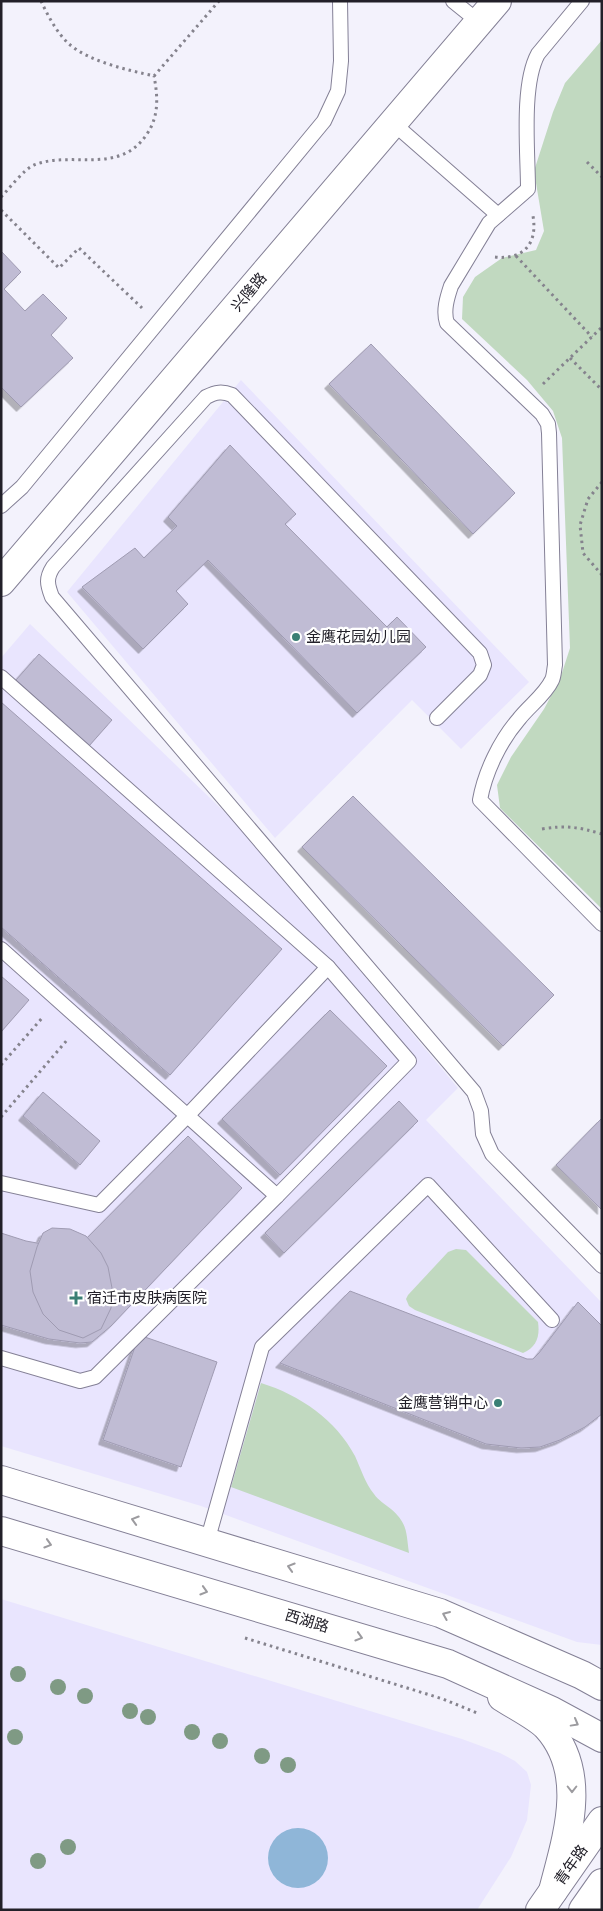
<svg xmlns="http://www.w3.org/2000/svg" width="603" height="1911" viewBox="0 0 603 1911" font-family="'DM Sans','Noto Sans SC',sans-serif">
  <defs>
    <filter id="shadow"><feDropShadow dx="-4.5" dy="4.5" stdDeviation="0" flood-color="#0004"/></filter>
  </defs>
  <rect width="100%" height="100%" fill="#f3f2fc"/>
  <g fill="#e9e5fe">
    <path d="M241,380L529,682L461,749L412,700L275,838L67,592Z"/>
    <path d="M30,624L239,826L458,1088L426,1120L602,1303V1645L577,1642L201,1506L1,1446V658Z"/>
    <path d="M1,1599L462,1739L500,1753L515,1761L527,1772L531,1785L527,1820L511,1857L477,1910H1Z"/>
  </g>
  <g fill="#c1d9c0">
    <path d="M602,40V909L500,808L497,785L511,757L544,709L560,679L570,648L562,438L553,411L527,380L462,319L463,297L475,277L502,258L536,250L544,231L534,171L553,112L565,83Z"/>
    <path d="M456,1249L466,1250L538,1322C540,1336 537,1347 523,1353L415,1310L409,1306L406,1299L408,1295L448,1252Z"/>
    <path d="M261,1383C300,1395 336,1420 355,1456C361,1469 365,1483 374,1494C378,1500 385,1504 391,1509C408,1524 406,1532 409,1553L231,1487Z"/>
  </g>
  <circle fill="#8fb6d8" cx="298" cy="1858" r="30"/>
  <g fill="#c0bcd4" stroke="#9f9bb2" filter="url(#shadow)">
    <path d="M1,251L21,272L4,289L25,311L43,294L67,318L51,335L73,358L21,407L1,387Z"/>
    <path d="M371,344L515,493L473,534L329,384Z"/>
    <path d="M230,445L296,514L285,524L387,627L397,617L426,647L357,713L208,560L176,591L188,604L143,649L82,587L135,548L144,558L177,526L168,517Z"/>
    <path d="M39,654L112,720L89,746L16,680Z"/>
    <path d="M1,702L282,949L170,1075L1,927Z"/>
    <path d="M353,796L554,995L503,1046L302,847Z"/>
    <path d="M1,976L29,1000L1,1032Z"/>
    <path d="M330,1010L387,1066L280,1175L222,1119Z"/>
    <path d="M43,1092L100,1141L80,1165L23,1116Z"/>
    <path d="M399,1101L418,1121L284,1253L265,1233Z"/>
    <path d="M602,1118V1210L556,1165Z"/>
    <path d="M188,1136L242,1188L111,1326L92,1342L80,1343L49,1339L1,1325V1233L26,1241L75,1250Z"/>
    <path d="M52,1228L70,1229L86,1236L101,1253L108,1267L112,1288L111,1308L101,1329L83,1338L59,1330L43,1314L33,1292L30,1271L37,1247L43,1233Z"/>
    <path d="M350,1291L527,1359H533L539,1353L578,1302L602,1326V1414L585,1427L560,1440L540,1447L521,1448L486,1444L280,1363Z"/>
    <path d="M139,1335L217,1362L181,1467L103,1440Z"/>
  </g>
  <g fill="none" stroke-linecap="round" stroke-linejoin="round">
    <defs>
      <g id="service">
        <path d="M453,1L479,22"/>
        <path d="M582,1L538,54C521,85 528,153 528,189L489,223L451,286C447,298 443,311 447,323L542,414L548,424L549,433L555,665C554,670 554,676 552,680C545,695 529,706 519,719C500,741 485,772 480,800L602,924"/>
        <path d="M393,123L498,215"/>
        <path d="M1,506L22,487L324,121L338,91L341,61L340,1"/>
        <path d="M1,677L328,967"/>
        <path d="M437,718L480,675L484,665L480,653L232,395C222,391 216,392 206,397L53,567C46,578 47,584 52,597L474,1092L481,1111L483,1134L492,1154L602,1266"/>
        <path d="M1,949L277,1196L95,1377L80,1381L1,1358"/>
        <path d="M1,1183L99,1205L188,1115L328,967L409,1061L277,1196"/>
        <path d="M207,1542L262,1347L428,1185L552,1320"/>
      </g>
      <path id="minor" d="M1,582L497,1"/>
      <g id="tertiary">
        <path d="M502,1697C514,1705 538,1717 547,1727C589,1773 567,1837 553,1891"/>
        <path d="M540,1910L602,1821"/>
        <path d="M583,1910L602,1883"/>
      </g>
      <g id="primary">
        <path d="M1,1480L440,1613L582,1675L602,1686"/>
        <path d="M1,1531L448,1664L552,1711L602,1738"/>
      </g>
    </defs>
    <use href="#service" stroke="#848096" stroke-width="16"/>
    <use href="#minor" stroke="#848096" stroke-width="30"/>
    <use href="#tertiary" stroke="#848096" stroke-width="30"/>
    <use href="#primary" stroke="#848096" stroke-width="30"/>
    <g stroke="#85838d" stroke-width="3" stroke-dasharray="2.5 4" stroke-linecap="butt">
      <path d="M41,1C48,16 57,33 69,44C90,62 128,70 154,76L219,1"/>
      <path d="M587,162L602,177"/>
      <path d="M1,197C9,189 24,169 34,165C72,150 119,176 147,134C159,116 158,97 154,76"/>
      <path d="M1,210L59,268L79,248L142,308"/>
      <path d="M516,256L592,337"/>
      <path d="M495,257C522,260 538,245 533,216"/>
      <path d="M570,358L602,390"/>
      <path d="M543,384L602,327"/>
      <path d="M602,482L588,499L580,525L583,553L602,575"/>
      <path d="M542,829C565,825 579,827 602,834"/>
      <path d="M1,1065L43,1017"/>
      <path d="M1,1117L68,1039"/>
      <path d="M245,1638L443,1699L477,1713"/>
    </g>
    <use href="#service" stroke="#fff" stroke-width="14"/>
    <use href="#minor" stroke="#fff" stroke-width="28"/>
    <use href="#tertiary" stroke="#fff" stroke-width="28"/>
    <use href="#primary" stroke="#fff" stroke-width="28"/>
  </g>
  <g fill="#7f9a84">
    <circle cx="18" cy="1674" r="8"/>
    <circle cx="58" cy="1687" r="8"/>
    <circle cx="85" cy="1696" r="8"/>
    <circle cx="130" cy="1711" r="8"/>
    <circle cx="148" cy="1717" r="8"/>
    <circle cx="192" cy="1732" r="8"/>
    <circle cx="15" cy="1737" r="8"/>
    <circle cx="220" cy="1741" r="8"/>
    <circle cx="262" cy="1756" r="8"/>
    <circle cx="288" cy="1765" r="8"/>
    <circle cx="68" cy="1847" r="8"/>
    <circle cx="38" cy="1861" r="8"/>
  </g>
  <defs><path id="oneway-chevron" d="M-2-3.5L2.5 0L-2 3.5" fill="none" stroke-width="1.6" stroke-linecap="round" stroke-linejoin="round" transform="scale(1.25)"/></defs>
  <g stroke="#9c9b9f">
    <use href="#oneway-chevron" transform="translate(135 1520) rotate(-163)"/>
    <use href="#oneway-chevron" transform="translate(48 1544) rotate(17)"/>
    <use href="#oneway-chevron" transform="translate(291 1567) rotate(-163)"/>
    <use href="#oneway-chevron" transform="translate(204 1591) rotate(17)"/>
    <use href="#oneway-chevron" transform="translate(446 1615) rotate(-157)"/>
    <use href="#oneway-chevron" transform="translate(359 1637) rotate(17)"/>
    <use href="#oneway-chevron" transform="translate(575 1723) rotate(29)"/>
    <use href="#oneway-chevron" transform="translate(572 1789) rotate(90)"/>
  </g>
  <g fill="#3a7f74" stroke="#fff" stroke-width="2">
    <circle cx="296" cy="637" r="5"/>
    <path d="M73.5 1290.5h5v5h5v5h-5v5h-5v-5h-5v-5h5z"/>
    <circle cx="498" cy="1403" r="5"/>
  </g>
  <g text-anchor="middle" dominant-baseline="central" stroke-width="4.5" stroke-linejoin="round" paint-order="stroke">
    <g font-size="15" fill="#222029" stroke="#fff">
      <text transform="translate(249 292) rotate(-50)">兴隆路</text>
      <text transform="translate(307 1621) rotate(17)">西湖路</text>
      <text transform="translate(571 1865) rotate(-55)">青年路</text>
    </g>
    <g font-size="15" fill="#222029" stroke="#fff" text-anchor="start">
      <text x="306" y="637">金鹰花园幼儿园</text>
      <text x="87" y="1298">宿迁市皮肤病医院</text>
      <text x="488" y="1403" text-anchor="end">金鹰营销中心</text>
    </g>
  </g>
  <rect width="603" height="1911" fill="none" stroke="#222029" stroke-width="5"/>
</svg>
